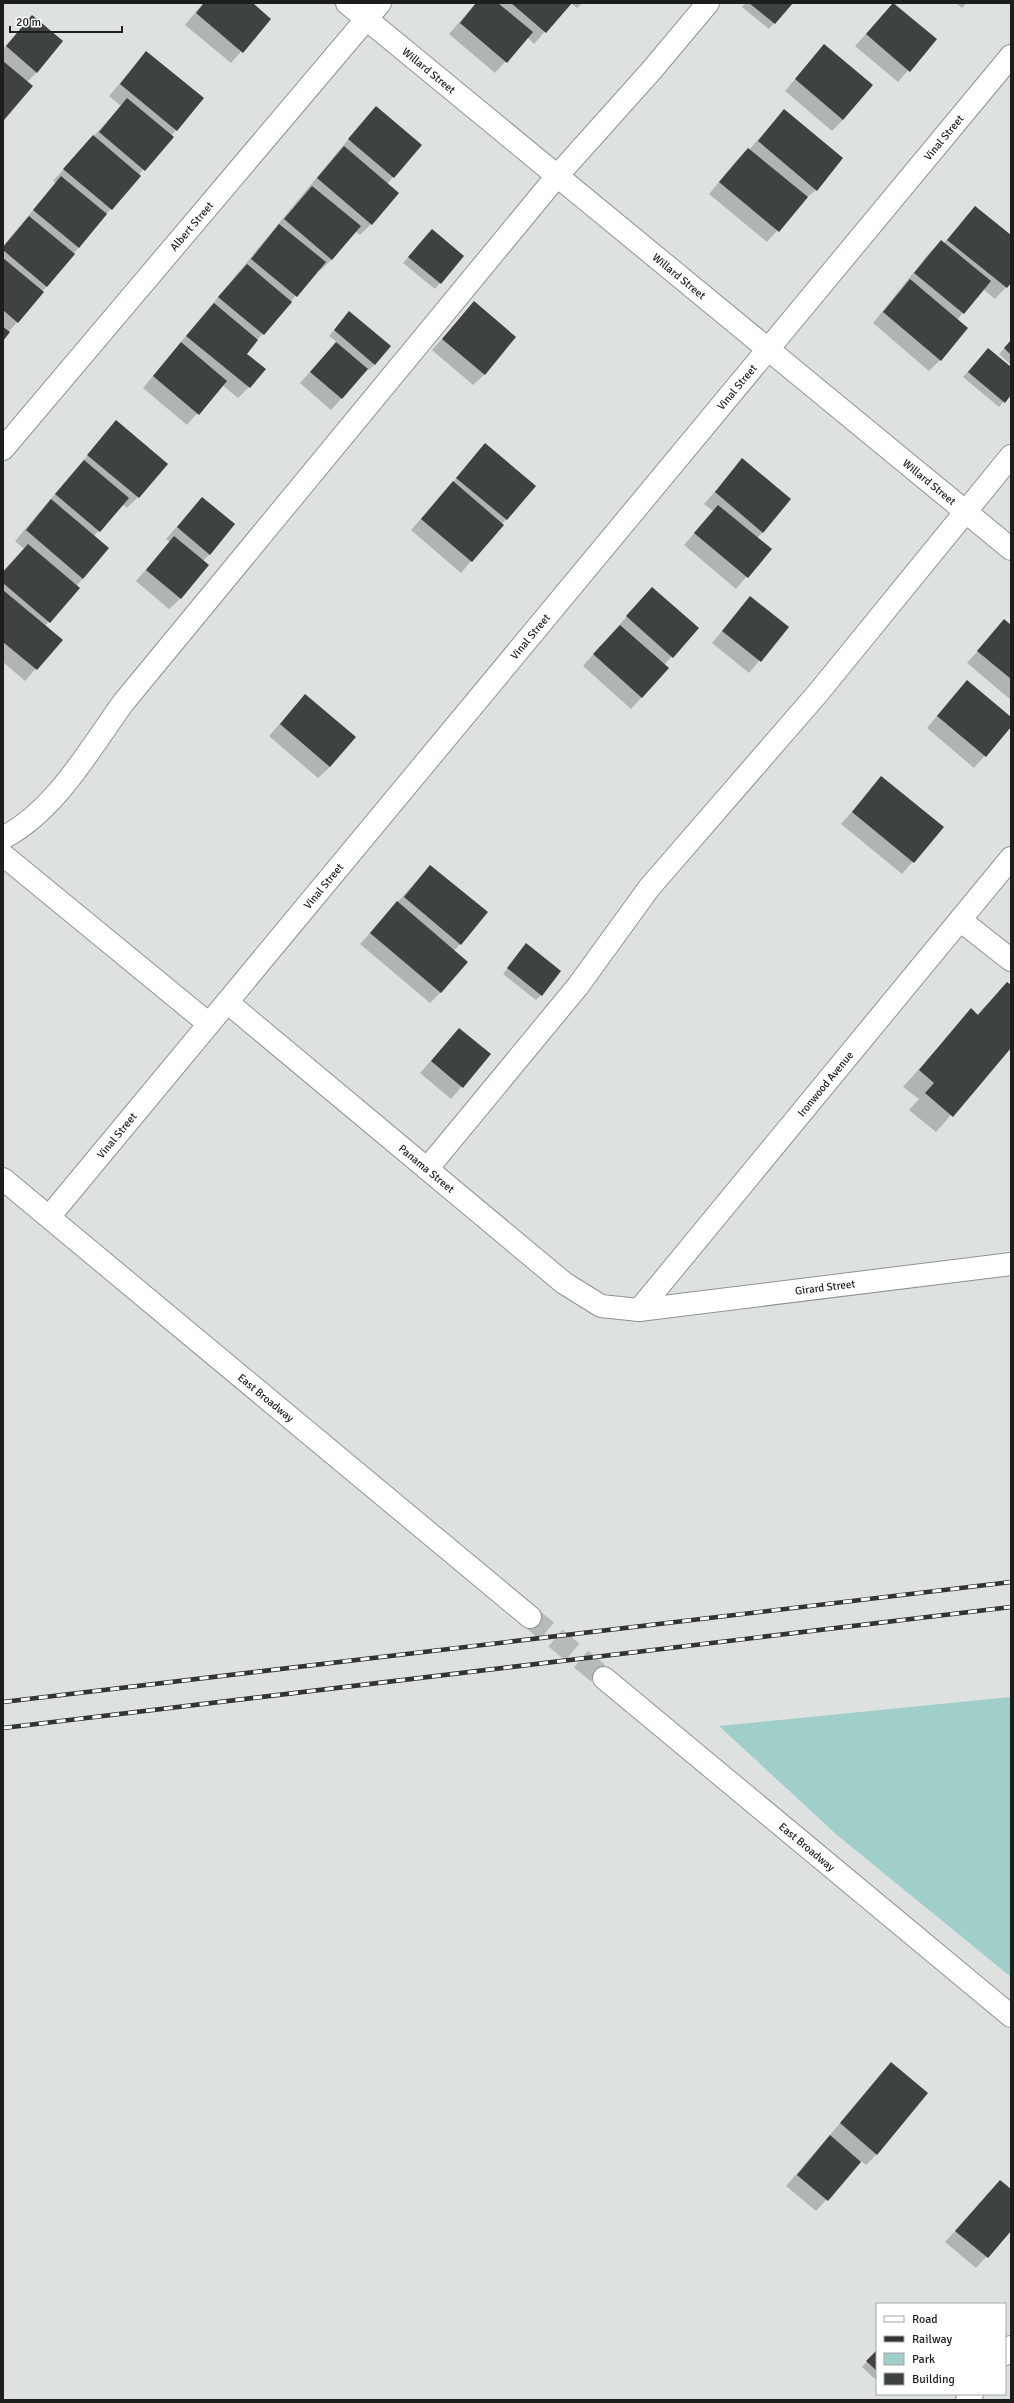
<svg xmlns="http://www.w3.org/2000/svg" width="1014" height="2403" viewBox="0 0 1014 2403" font-family="Signika,sans-serif">
  <rect width="100%" height="100%" fill="#dde2e1"/>
  <path fill="#a0cec8" d="M1011,1697V1977L837,1835L719,1726Z"/>
  <g fill="#0003">
    <path d="M203,3H252L270,19L231,63L185,25Z"/>
    <path d="M476,3H570L534,44L527,37L495,73L449,34Z"/>
    <path d="M571,3H583L577,8Z"/>
    <path d="M745,3H791L769,29L742,7Z"/>
    <path d="M894,3L936,39L898,82L855,46Z"/>
    <path d="M956,3H967L962,8Z"/>
    <path d="M32,16L37,72L27,82L32,86L3,120V49Z"/>
    <path d="M824,45L843,120L832,131L785,91Z"/>
    <path d="M146,52L176,130L3,339V246L56,183L53,181L121,106L109,96Z"/>
    <path d="M784,110L816,190L804,200L767,242L709,194L737,160L748,149L749,150Z"/>
    <path d="M365,119L421,145L387,184L371,224L360,235L355,231L332,259L321,270L319,269L245,354L249,387L238,398L222,385L187,425L143,388Z"/>
    <path d="M975,207L1011,236V282L995,299L983,289L957,320L940,360L929,371L873,323L930,252L942,241L944,243Z"/>
    <path d="M426,236L440,283L435,289L403,263Z"/>
    <path d="M474,303L485,374L473,385L432,350Z"/>
    <path d="M344,318L375,364L369,370L368,369L331,410L300,383L337,342L329,336Z"/>
    <path d="M1011,341V365L999,354Z"/>
    <path d="M988,349L1011,368V394L999,407L963,377Z"/>
    <path d="M116,422L138,497L127,508L123,505L94,536L83,578L45,626L61,640L25,681L3,662V571L24,549L15,541Z"/>
    <path d="M486,444L534,486L461,573L411,530Z"/>
    <path d="M742,460L763,532L757,538L770,549L736,589L684,545L713,511L704,504Z"/>
    <path d="M202,498L210,554L203,561L181,598L169,609L136,581L170,542L166,539Z"/>
    <path d="M652,588L698,628L664,665L642,697L631,709L583,666Z"/>
    <path d="M750,598L787,628L749,673L712,643Z"/>
    <path d="M1004,621L1011,627V700L967,663Z"/>
    <path d="M956,693L1011,718V726L974,768L927,728Z"/>
    <path d="M305,695L330,767L318,778L269,736Z"/>
    <path d="M882,777L943,827L902,874L841,824Z"/>
    <path d="M430,866L460,944L454,951L441,992L430,1003L360,944Z"/>
    <path d="M521,950L541,995L536,1000L503,974Z"/>
    <path d="M1007,983L1011,986V1047L936,1132L909,1110L919,1099L903,1087L971,1010L977,1015Z"/>
    <path d="M459,1029L489,1055L451,1099L420,1073Z"/>
    <path d="M891,2064L877,2154L866,2165L861,2161L816,2211L786,2186Z"/>
    <path d="M1000,2181L1011,2190V2230L976,2268L945,2242Z"/>
    <path d="M877,2350V2381L862,2367Z"/>
  </g>
  <g fill="#3f4242">
    <path d="M204,3H253L271,19L243,53L196,13Z"/>
    <path d="M476,3H498L533,32L507,63L460,23Z"/>
    <path d="M511,3H572L546,33Z"/>
    <path d="M749,3H793L775,24Z"/>
    <path d="M893,3L937,39L910,72L866,34Z"/>
    <path d="M32,15L63,41L37,73L6,46Z"/>
    <path d="M824,44L873,85L843,120L795,79Z"/>
    <path d="M146,51L204,98L177,131L120,84Z"/>
    <path d="M3,61L33,86L4,120L3,119Z"/>
    <path d="M127,98L174,137L145,171L99,132Z"/>
    <path d="M376,106L422,145L394,178L348,139Z"/>
    <path d="M784,109L843,158L817,191L758,141Z"/>
    <path d="M93,135L141,176L112,210L63,169Z"/>
    <path d="M344,146L399,193L372,225L317,178Z"/>
    <path d="M748,148L808,197L779,232L719,182Z"/>
    <path d="M61,176L107,214L79,248L33,210Z"/>
    <path d="M312,186L361,226L332,260L284,219Z"/>
    <path d="M975,206L1011,235V283L1007,288L947,240Z"/>
    <path d="M29,216L75,254L47,287L3,250V247Z"/>
    <path d="M279,224L326,262L297,297L251,259Z"/>
    <path d="M432,229L464,256L441,284L408,257Z"/>
    <path d="M941,240L991,281L964,314L914,273Z"/>
    <path d="M3,258L44,292L18,323L3,310Z"/>
    <path d="M247,264L292,302L264,335L218,297Z"/>
    <path d="M910,279L968,328L941,361L883,312Z"/>
    <path d="M474,301L516,337L485,375L442,339Z"/>
    <path d="M214,303L258,340L247,354L266,369L250,388L186,336Z"/>
    <path d="M349,311L391,346L375,365L334,330Z"/>
    <path d="M3,327L10,332L3,341Z"/>
    <path d="M1011,340V355L1004,348Z"/>
    <path d="M181,342L227,381L199,415L153,376Z"/>
    <path d="M336,342L368,369L342,399L310,372Z"/>
    <path d="M988,348L1011,367V395L1005,403L968,372Z"/>
    <path d="M116,420L168,464L139,498L87,455Z"/>
    <path d="M485,443L536,486L507,520L456,478Z"/>
    <path d="M742,458L791,499L763,533L715,492Z"/>
    <path d="M84,460L129,498L100,532L55,494Z"/>
    <path d="M453,481L504,525L472,562L421,519Z"/>
    <path d="M202,497L235,524L210,555L177,527Z"/>
    <path d="M51,499L109,548L83,579L26,530Z"/>
    <path d="M718,505L772,549L748,578L694,533Z"/>
    <path d="M174,536L209,565L181,599L146,570Z"/>
    <path d="M28,544L80,588L50,623L3,583V572Z"/>
    <path d="M652,587L699,628L673,658L626,616Z"/>
    <path d="M3,590L63,640L37,670L3,642Z"/>
    <path d="M750,596L789,627L761,662L722,631Z"/>
    <path d="M1004,619L1011,625V679L977,651Z"/>
    <path d="M620,625L669,668L642,698L593,654Z"/>
    <path d="M967,680L1011,717V727L986,757L937,716Z"/>
    <path d="M305,694L356,737L330,767L280,724Z"/>
    <path d="M881,776L944,827L914,863L852,812Z"/>
    <path d="M430,865L488,912L461,945L404,897Z"/>
    <path d="M397,901L468,962L441,993L370,933Z"/>
    <path d="M526,943L561,971L542,996L507,968Z"/>
    <path d="M1007,982L1011,985V1048L953,1117L925,1093L934,1083L919,1070L971,1008L978,1015Z"/>
    <path d="M459,1028L491,1054L463,1088L431,1061Z"/>
    <path d="M891,2062L928,2093L877,2155L840,2123Z"/>
    <path d="M830,2135L861,2162L828,2201L797,2175Z"/>
    <path d="M1000,2180L1011,2189V2231L988,2258L955,2231Z"/>
    <path d="M877,2350V2371L866,2361Z"/>
  </g>
  <g fill="none" stroke-linecap="round" stroke-linejoin="round">
    <path stroke="#b6bbba" stroke-width="22" stroke-dasharray="22 11" stroke-linecap="butt" d="M530,1617L604,1678"/>
    <defs>
      <g id="minor">
        <path id="s1" d="M347,3L1011,549"/>
        <path id="s2" d="M3,449L380,3"/>
        <path d="M3,838C56,810 89,750 123,703L557,176L651,71L708,3"/>
        <path d="M3,855L209,1024"/>
        <path d="M960,920L1011,960"/>
        <path id="s3" d="M227,1002L564,1283L601,1306L639,1310L1011,1264"/>
        <path d="M427,1169L578,986L649,888L818,693L1011,456"/>
        <path id="s4" d="M3,1179L530,1617"/>
        <path id="s5" d="M49,1217L1011,56"/>
        <path id="s6" d="M639,1310L1011,858"/>
        <path id="s7" d="M604,1678L1011,2016"/>
        <path d="M1005,2354L1011,2347"/>
        <path d="M967,2400L972,2394"/>
      </g>
    </defs>
    <use href="#minor" stroke="#8f9392" stroke-width="24"/>
    <use href="#minor" stroke="#fff" stroke-width="22"/>
    <defs>
      <g id="rail">
        <path d="M3,1702L1011,1582"/>
        <path d="M3,1728L1011,1607"/>
      </g>
    </defs>
    <use href="#rail" stroke="#323434" stroke-width="4.5"/>
    <use href="#rail" stroke="#fff" stroke-width="3" stroke-dasharray="9" stroke-linecap="butt"/>
  </g>
  <g text-anchor="middle" dominant-baseline="central" stroke-width="4" stroke-linejoin="round" paint-order="stroke">
    <g font-size="11" fill="#1c1d1d" stroke="#fff">
      <text stroke="none"><textPath href="#s1" startOffset="106">Willard Street</textPath></text>
      <text stroke="none"><textPath href="#s5" startOffset="1402">Vinal Street</textPath></text>
      <text stroke="none"><textPath href="#s2" startOffset="292">Albert Street</textPath></text>
      <text stroke="none"><textPath href="#s1" startOffset="430">Willard Street</textPath></text>
      <text stroke="none"><textPath href="#s5" startOffset="1078">Vinal Street</textPath></text>
      <text stroke="none"><textPath href="#s1" startOffset="754">Willard Street</textPath></text>
      <text stroke="none"><textPath href="#s5" startOffset="754">Vinal Street</textPath></text>
      <text stroke="none"><textPath href="#s5" startOffset="430">Vinal Street</textPath></text>
      <text stroke="none"><textPath href="#s6" startOffset="293">Ironwood Avenue</textPath></text>
      <text stroke="none"><textPath href="#s5" startOffset="106">Vinal Street</textPath></text>
      <text stroke="none"><textPath href="#s3" startOffset="260">Panama Street</textPath></text>
      <text stroke="none"><textPath href="#s3" startOffset="708">Girard Street</textPath></text>
      <text stroke="none"><textPath href="#s4" startOffset="342">East Broadway</textPath></text>
      <text stroke="none"><textPath href="#s7" startOffset="264">East Broadway</textPath></text>
    </g>
  </g>
  <rect width="1014" height="2403" fill="none" stroke="#1c1d1d" stroke-width="8"/>
  <rect x="876" y="2303" width="130" height="92" fill="#ffffff" stroke="#a4a5a5"/>
  <rect x="884" y="2316" width="20" height="6" fill="#ffffff" stroke="#a4a5a5"/>
  <text x="912" y="2323" font-size="12" fill="#1c1d1d">Road</text>
  <rect x="884" y="2336" width="20" height="6" fill="#323434" stroke="#a4a5a5"/>
  <text x="912" y="2343" font-size="12" fill="#1c1d1d">Railway</text>
  <rect x="884" y="2353" width="20" height="12" fill="#a0cec8" stroke="#a4a5a5"/>
  <text x="912" y="2363" font-size="12" fill="#1c1d1d">Park</text>
  <rect x="884" y="2373" width="20" height="12" fill="#3f4242" stroke="#a4a5a5"/>
  <text x="912" y="2383" font-size="12" fill="#1c1d1d">Building</text>
  <path d="M10 26v6h112v-6" fill="none" stroke="#1c1d1d" stroke-width="2"/>
  <text x="16" y="26" font-size="12" fill="#1c1d1d" stroke="#ffffff" stroke-width="3" paint-order="stroke">20 m</text>
</svg>
